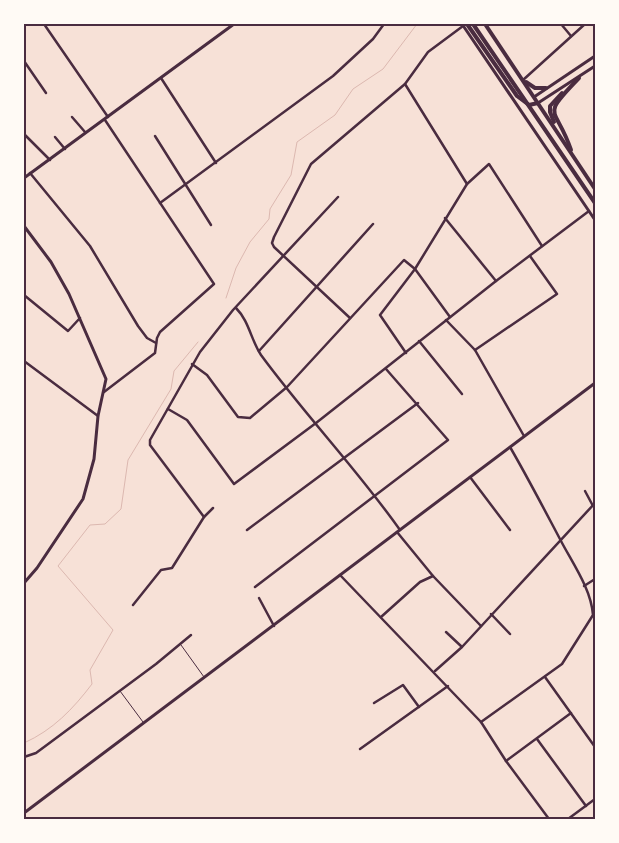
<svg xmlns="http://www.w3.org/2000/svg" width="619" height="843" viewBox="0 0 619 843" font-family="Arial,sans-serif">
  <rect width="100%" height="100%" fill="#f7e1d7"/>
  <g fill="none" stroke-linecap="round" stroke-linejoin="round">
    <g stroke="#dcb8b0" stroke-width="1">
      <path d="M226,298L236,268L250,242L269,219L270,209L291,175L297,142L335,115L353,89L383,69L417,24"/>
      <path d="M24,743C53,730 73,709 92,684L90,670L113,630L58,566L90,525L105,524L121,509L128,460L171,389L174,371L198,342"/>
    </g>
    <g stroke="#4a2c40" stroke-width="1">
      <path d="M181,645L204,677"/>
      <path d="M120,691L143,722"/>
    </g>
    <g stroke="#4a2c40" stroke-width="2.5">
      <path d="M44,24L108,117"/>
      <path d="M561,24L571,36"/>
      <path d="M24,61L46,93"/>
      <path d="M161,78L216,163"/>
      <path d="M523,80L585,24"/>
      <path d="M405,84L467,184"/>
      <path d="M72,117L85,132"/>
      <path d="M24,119V128"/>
      <path d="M24,134L50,160"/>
      <path d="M155,136L211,225"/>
      <path d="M55,137L65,149"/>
      <path d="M30,173L90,246L138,326L147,338L156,343"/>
      <path d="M160,203L333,76L373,39L384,24"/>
      <path d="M445,218L496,281"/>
      <path d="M24,295L68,331L80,318"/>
      <path d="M236,308C249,321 251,340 261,355C305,415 357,469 400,530"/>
      <path d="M350,318L274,247L272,243L274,237L311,164L405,84L428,52L463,26"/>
      <path d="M446,320L475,350L524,436"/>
      <path d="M419,341L462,394"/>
      <path d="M475,350L557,294L530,256"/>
      <path d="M259,351L373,224"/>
      <path d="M406,353L380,315L415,269L467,184L489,164L542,246"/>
      <path d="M24,361L98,416"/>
      <path d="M192,364L207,375L238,417L250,418L287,387L404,260L415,269L450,317"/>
      <path d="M104,392L155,353L157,338L160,332L214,284L105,120"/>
      <path d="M168,409L187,420L234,484L316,423L496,281L589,211"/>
      <path d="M470,477L510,530"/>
      <path d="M585,491L593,506"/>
      <path d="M204,517L150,445V440L200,352L233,310L338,197"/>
      <path d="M247,530L418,403"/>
      <path d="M397,532L433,576L481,626"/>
      <path d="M340,575L481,722L506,761L549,819"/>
      <path d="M584,586L595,579"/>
      <path d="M255,587L448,440L386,369"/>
      <path d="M259,598L274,626"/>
      <path d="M133,605L161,570L172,568L204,517L213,508"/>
      <path d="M491,614L510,634"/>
      <path d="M381,617L420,582L433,576"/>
      <path d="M446,632L462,647"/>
      <path d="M435,671L462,647L595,503"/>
      <path d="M545,677L595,747"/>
      <path d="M374,703L403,685L419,707"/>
      <path d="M481,722L562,664L593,615C591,589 573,564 561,541C544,509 528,478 510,447"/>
      <path d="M537,739L586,806"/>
      <path d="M360,749L448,686"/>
      <path d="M24,757L36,753L156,664L191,635"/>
      <path d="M506,761L571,713"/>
      <path d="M568,819L595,799"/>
    </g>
    <g stroke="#4a2c40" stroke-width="3">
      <path d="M462,24L595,220"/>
      <path d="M24,226L51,262L69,294L106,379L98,416L94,459L83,499L37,568L24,583"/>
      <path d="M24,813L595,383"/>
    </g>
    <g stroke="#4a2c40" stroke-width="3">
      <path d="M534,97L595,56"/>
      <path d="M538,103L595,66"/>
      <path d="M24,178L234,24"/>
    </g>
    <g stroke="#4a2c40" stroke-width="4">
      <path d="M467,24L517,96L529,105L538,103"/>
      <path d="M473,24L595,203"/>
      <path d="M485,24L595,189"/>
      <path d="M526,82L535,88H546"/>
      <path d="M554,122L550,112V106L562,93"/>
      <path d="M571,150C556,105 539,119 579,78"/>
    </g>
  </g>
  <rect width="619" height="843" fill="none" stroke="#fffaf5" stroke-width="50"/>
  <rect x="25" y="25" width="569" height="793" fill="none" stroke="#4a2c40" stroke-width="2"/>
</svg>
